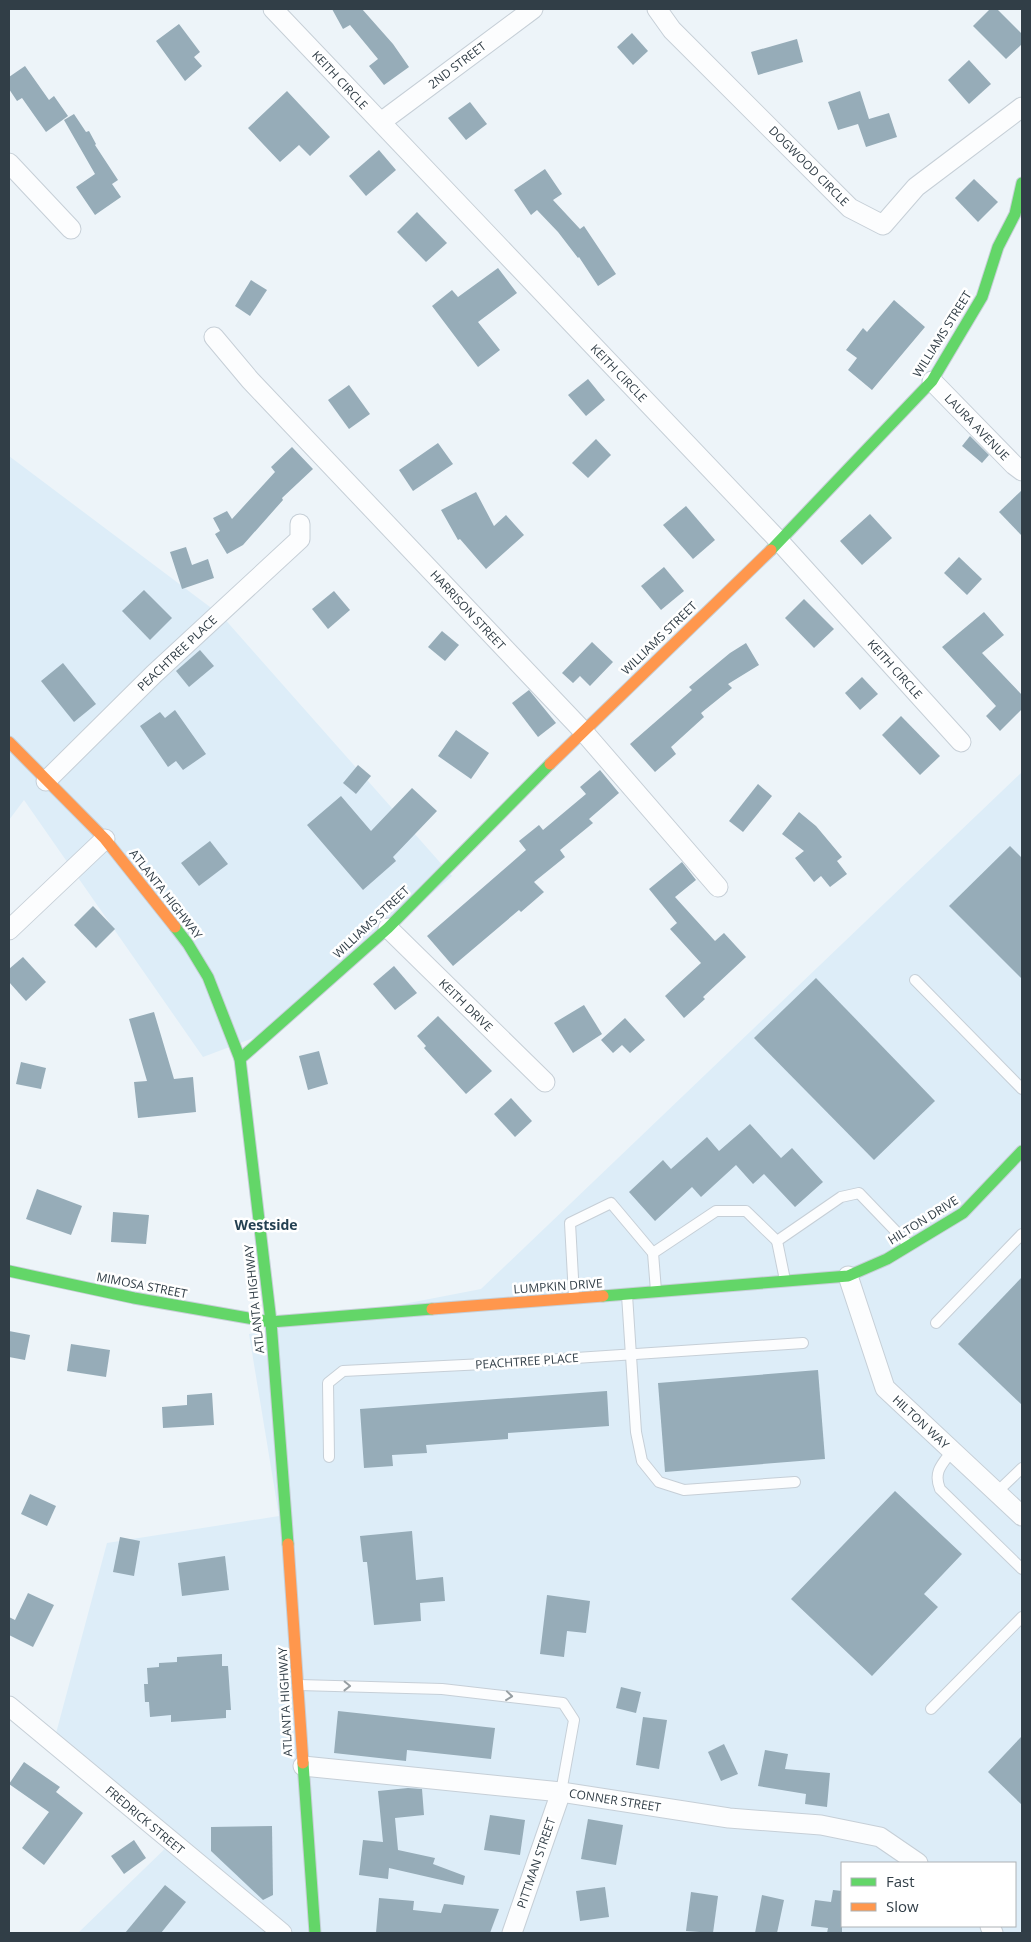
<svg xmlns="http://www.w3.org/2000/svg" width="1031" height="1942" viewBox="0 0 1031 1942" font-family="'Open Sans',sans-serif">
  <rect width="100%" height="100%" fill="#edf4f9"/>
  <g fill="#ddedf8" fill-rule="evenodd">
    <path d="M9,456L222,616L452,876L272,1031L203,1057L24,800L9,820Z"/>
    <path d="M1022,772V1933H78L176,1838L55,1737L107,1543L279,1516L249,1334L481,1289ZM842,1863H1015V1926H842Z"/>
  </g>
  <g fill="#96acb8">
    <path d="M332,9H362L393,44L409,67L384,85L369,66L378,59L350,25L343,29Z"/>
    <path d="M990,9H997L1022,34V44L1006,59L973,26Z"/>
    <path d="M179,24L200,52L194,57L202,66L185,81L156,41Z"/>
    <path d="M632,33L648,51L633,65L617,47Z"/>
    <path d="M797,39L803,62L758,75L751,52Z"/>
    <path d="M969,60L991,84L969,104L948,80Z"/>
    <path d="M25,66L49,100L54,96L68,116L46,132L22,98L17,101L9,89V77Z"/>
    <path d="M287,91L330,137L310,156L299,145L280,162L248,128Z"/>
    <path d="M860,91L869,119L889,113L897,137L866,147L858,124L838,130L828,102Z"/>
    <path d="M470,102L487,124L466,140L448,118Z"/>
    <path d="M74,114L86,132L89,131L96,144L95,145L118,180L112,184L121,197L95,215L76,187L95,174L64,120Z"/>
    <path d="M379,150L396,170L366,196L349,176Z"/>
    <path d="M545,169L562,194L553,200L580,229L584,226L616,274L598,286L579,257L578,258L558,232L537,210L531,215L514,190Z"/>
    <path d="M974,179L998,202L978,222L955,198Z"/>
    <path d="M417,212L447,243L426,262L397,232Z"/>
    <path d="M498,268L517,293L478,322L500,350L478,367L432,306L452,290L458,297Z"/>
    <path d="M251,280L267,290L250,316L235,306Z"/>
    <path d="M894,300L925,327L872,390L848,370L857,358L846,350L863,328L867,332Z"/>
    <path d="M588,379L605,400L586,416L568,395Z"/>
    <path d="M349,385L370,414L349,429L328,400Z"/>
    <path d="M970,436L989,455L982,463L962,446Z"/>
    <path d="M596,439L611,455L588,478L572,463Z"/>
    <path d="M438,443L453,464L413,491L399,470Z"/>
    <path d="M292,447L313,469L282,498L283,500L243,545L227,554L215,534L220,531L213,518L227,511L232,519L275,472L271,467Z"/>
    <path d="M1022,490V536L999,512Z"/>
    <path d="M476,492L494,526L506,515L524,535L486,569L460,539L458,540L441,510Z"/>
    <path d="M686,506L715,540L693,559L663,525Z"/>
    <path d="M870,514L892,538L862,565L840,541Z"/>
    <path d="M186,547L192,565L208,559L214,578L182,589L170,552Z"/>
    <path d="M959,557L982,579L967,595L944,573Z"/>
    <path d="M664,567L684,591L661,610L641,586Z"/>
    <path d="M144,590L172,618L150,640L122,611Z"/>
    <path d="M334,591L350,610L328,629L312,609Z"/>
    <path d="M804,599L834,629L814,648L785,618Z"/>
    <path d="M984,612L1004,635L982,653L1022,695V709L1000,731L986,716L996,706L942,647Z"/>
    <path d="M442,631L459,645L445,661L428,647Z"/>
    <path d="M592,642L613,662L590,686L580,676L573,683L562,673Z"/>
    <path d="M746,643L759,665L728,684L732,688L701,713L704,717L671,747L676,754L655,772L630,744L692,690L689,687L730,653Z"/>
    <path d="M200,650L214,666L189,687L176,671Z"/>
    <path d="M63,663L96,704L74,722L41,681Z"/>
    <path d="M862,677L878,694L860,710L845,693Z"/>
    <path d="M529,690L556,723L538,737L512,703Z"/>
    <path d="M175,710L206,754L183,770L176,761L168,767L140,726L160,712L165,718Z"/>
    <path d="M901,716L940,756L920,775L882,735Z"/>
    <path d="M456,730L489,753L471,779L438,756Z"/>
    <path d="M358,765L371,776L356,794L343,783Z"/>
    <path d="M600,770L619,793L589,819L593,823L560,850L565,857L534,882L544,892L521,912L519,910L453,966L427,936L526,850L519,841L539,825L543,830L586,794L580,787Z"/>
    <path d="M758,784L772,796L743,832L729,821Z"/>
    <path d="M412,788L437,811L393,857L396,861L363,890L307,825L341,796L371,831Z"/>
    <path d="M799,812L816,826L842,857L837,861L847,874L830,887L821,876L814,882L795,858L804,851L782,834Z"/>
    <path d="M210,841L228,864L199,886L181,863Z"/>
    <path d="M1010,846L1022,858V979L949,906Z"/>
    <path d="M682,862L696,880L675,897L715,941L724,933L746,957L703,997L705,999L684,1018L665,996L701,963L670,929L677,923L649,889Z"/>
    <path d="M93,906L115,929L96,948L74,925Z"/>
    <path d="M23,957L46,982L26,1001L9,982V969Z"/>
    <path d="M394,966L417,993L395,1010L373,984Z"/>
    <path d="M816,978L935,1101L874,1160L754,1038Z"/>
    <path d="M584,1005L602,1034L573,1053L554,1023Z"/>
    <path d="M154,1012L174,1079L193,1077L196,1112L138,1118L134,1082L147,1081L129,1019Z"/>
    <path d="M438,1016L492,1071L466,1094L424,1048L426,1046L417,1036Z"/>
    <path d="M625,1018L645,1040L630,1053L622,1045L613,1053L601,1040Z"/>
    <path d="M319,1051L328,1084L308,1090L299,1056Z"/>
    <path d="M21,1062L46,1068L41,1089L16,1084Z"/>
    <path d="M511,1098L532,1121L515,1137L494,1114Z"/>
    <path d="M750,1124L781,1158L792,1148L823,1182L795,1207L764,1174L753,1184L736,1165L701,1197L692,1187L655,1221L629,1192L663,1160L671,1169L707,1137L719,1151Z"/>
    <path d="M37,1189L82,1206L71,1235L26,1219Z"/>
    <path d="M113,1212L149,1215L146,1244L111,1242Z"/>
    <path d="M1022,1277V1405L958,1344Z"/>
    <path d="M9,1331L30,1335L25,1360L9,1357Z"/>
    <path d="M71,1344L110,1350L106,1377L67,1371Z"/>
    <path d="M818,1370L825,1459L665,1472L658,1383Z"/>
    <path d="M607,1391L609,1426L508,1433V1439L426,1445L427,1453L392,1455L393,1466L364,1468L360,1409Z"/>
    <path d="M212,1393L214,1425L163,1428L162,1407L187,1405V1395Z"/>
    <path d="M895,1491L962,1554L924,1594L938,1607L872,1676L791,1599Z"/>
    <path d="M30,1494L56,1506L47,1526L21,1514Z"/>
    <path d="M412,1531L416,1580L443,1577L445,1601L420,1603L421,1621L374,1625L367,1562H363L360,1536Z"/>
    <path d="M120,1537L140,1541L134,1576L113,1572Z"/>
    <path d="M225,1556L229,1590L182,1596L178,1563Z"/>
    <path d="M28,1593L54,1605L33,1647L9,1635V1617L15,1620Z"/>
    <path d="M547,1595L590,1601L586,1633L567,1631L564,1657L540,1654Z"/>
    <path d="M222,1654V1666H228L231,1710H226V1718L171,1722V1715L150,1717L149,1702H145L144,1684H148L147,1668L159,1667V1663L177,1662V1657Z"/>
    <path d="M621,1687L641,1692L636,1713L616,1708Z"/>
    <path d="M338,1711L495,1728L491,1759L407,1750L406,1761L334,1753Z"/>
    <path d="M643,1717L667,1720L659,1769L636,1765Z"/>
    <path d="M1022,1736V1805L988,1772Z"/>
    <path d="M724,1744L738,1774L721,1781L708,1752Z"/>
    <path d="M765,1750L788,1754L785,1769L830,1773L827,1807L805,1804L806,1794L758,1786Z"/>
    <path d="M24,1762L60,1787L56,1792L83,1813L44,1865L22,1848L49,1812L9,1784Z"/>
    <path d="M408,1788L422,1789L424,1815L395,1818L398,1850L435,1858L433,1864L465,1876L463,1885L389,1868L388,1879L359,1875L363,1840L383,1842L378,1791Z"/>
    <path d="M490,1815L525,1820L520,1855L484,1850Z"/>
    <path d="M588,1819L623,1825L616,1865L581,1859Z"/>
    <path d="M272,1826L273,1895L263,1900L211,1851V1827Z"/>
    <path d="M134,1840L146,1858L124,1874L111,1856Z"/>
    <path d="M165,1885L186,1902L161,1933H125Z"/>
    <path d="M605,1887L609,1917L580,1921L576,1891Z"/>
    <path d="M833,1890L842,1891V1933H827L828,1928L811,1926L815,1900L831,1902Z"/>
    <path d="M691,1892L718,1896L713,1933L686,1931Z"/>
    <path d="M762,1895L784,1900L777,1933H755Z"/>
    <path d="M379,1898L414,1901L413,1910L441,1913L444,1904L499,1909L490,1933H376Z"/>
  </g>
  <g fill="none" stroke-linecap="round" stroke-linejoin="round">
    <defs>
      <g id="lane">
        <path d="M915,980L1022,1089"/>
        <path d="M785,1280L777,1241L841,1197L859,1193L909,1245"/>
        <path d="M656,1291L653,1253L716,1211H746L777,1241"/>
        <path d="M627,1295L636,1432L642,1461L659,1482L684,1490L795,1482"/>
        <path d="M574,1296L570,1223L611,1203L653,1253"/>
        <path d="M936,1323L1022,1234"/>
        <path d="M952,1451C942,1464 933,1472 940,1489L1022,1569"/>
        <path d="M329,1457L328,1383L343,1371L484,1364L803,1343"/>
        <path d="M997,1492L1022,1468"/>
        <path d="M299,1685L442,1689L563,1703L574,1720L561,1792"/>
        <path d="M931,1709L1022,1617"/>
      </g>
      <g id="street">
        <path d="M273,9L780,542L961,742"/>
        <path d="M657,9L672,30L850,208L883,225L916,187L1022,107"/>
        <path d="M381,122L533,9"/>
        <path d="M9,163L71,229"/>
        <path d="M214,337L250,380L583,731L718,887"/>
        <path d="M932,381L1014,465L1022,471"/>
        <path d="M46,781L154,674L300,539V524"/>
        <path d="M388,928L545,1082"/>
        <path d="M9,930L105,839"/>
        <path d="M848,1276L885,1388L1022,1516"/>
        <path d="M9,1706L282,1933"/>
        <path d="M303,1766L561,1792L729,1818L821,1825L880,1837L918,1863"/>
        <path d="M990,1926L993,1933"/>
        <path d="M512,1933L561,1792"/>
      </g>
      <g id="fast">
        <path d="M771,550L932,381L982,297L998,247L1015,214L1022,183"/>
        <path d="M175,927L188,944L208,977L240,1059L271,1322L288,1544"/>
        <path d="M240,1059L388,928L550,764"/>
        <path d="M9,1271L134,1298L271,1322L432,1309"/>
        <path d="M603,1296L848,1276L887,1259L963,1213L1022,1151"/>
        <path d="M303,1763L315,1933"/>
      </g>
      <g id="slow">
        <path d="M9,742L105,839L175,927"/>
        <path d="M550,764L771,550"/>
        <path d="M432,1309L603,1296"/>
        <path d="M288,1544L303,1763"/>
      </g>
    </defs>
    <use href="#lane" stroke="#c6cfd7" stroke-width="12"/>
    <use href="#street" stroke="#c6cfd7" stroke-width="21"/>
    <use href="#fast" stroke="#c6cfd7" stroke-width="13"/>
    <use href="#slow" stroke="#c6cfd7" stroke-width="13"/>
    <use href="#lane" stroke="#fcfdfe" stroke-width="10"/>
    <use href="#street" stroke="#fcfdfe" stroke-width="19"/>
    <use href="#fast" stroke="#63d668" stroke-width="11"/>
    <use href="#slow" stroke="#ff974d" stroke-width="11"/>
  </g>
  <defs><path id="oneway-chevron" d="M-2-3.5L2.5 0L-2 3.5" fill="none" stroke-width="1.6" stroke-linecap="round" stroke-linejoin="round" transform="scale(1.25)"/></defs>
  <g stroke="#969ea2">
    <use href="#oneway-chevron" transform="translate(347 1686) rotate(1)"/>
    <use href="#oneway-chevron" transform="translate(509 1696) rotate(6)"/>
  </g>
  <g text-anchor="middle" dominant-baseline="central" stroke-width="5" stroke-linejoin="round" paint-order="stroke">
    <g font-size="12" fill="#313e47" stroke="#fff">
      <text transform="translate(457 65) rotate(-37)">2ND STREET</text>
      <text transform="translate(340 80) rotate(47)">KEITH CIRCLE</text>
      <text transform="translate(809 166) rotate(45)">DOGWOOD CIRCLE</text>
      <text transform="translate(942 334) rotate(-58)">WILLIAMS STREET</text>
      <text transform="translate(619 373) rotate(46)">KEITH CIRCLE</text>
      <text transform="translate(977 427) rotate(46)">LAURA AVENUE</text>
      <text transform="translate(468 610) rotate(47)">HARRISON STREET</text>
      <text transform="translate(659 638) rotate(-44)">WILLIAMS STREET</text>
      <text transform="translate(177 653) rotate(-43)">PEACHTREE PLACE</text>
      <text transform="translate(895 669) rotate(48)">KEITH CIRCLE</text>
      <text transform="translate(166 894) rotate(52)">ATLANTA HIGHWAY</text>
      <text transform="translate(371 922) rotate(-43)">WILLIAMS STREET</text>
      <text transform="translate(466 1005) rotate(44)">KEITH DRIVE</text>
      <text transform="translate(923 1220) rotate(-32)">HILTON DRIVE</text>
      <text transform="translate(142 1285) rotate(11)">MIMOSA STREET</text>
      <text transform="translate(558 1286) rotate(-4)">LUMPKIN DRIVE</text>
      <text transform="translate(254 1299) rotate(-96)">ATLANTA HIGHWAY</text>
      <text transform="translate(527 1361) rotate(-4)">PEACHTREE PLACE</text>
      <text transform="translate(921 1422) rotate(43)">HILTON WAY</text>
      <text transform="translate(285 1702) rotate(-93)">ATLANTA HIGHWAY</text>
      <text transform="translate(615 1800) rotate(9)">CONNER STREET</text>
      <text transform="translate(145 1820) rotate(40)">FREDRICK STREET</text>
      <text transform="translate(536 1863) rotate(-71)">PITTMAN STREET</text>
    </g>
    <g font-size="14" font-weight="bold" fill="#254152" stroke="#fff">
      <text x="266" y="1224">Westside</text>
    </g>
  </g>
  <rect width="1031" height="1942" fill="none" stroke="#313e47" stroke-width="20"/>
  <rect x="841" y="1862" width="175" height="65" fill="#ffffff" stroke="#adb2b5"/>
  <rect x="851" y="1878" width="25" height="8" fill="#63d668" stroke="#adb2b5"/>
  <text x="886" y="1887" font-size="15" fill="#313e47">Fast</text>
  <rect x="851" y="1903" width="25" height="8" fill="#ff974d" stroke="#adb2b5"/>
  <text x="886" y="1912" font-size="15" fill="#313e47">Slow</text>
</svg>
